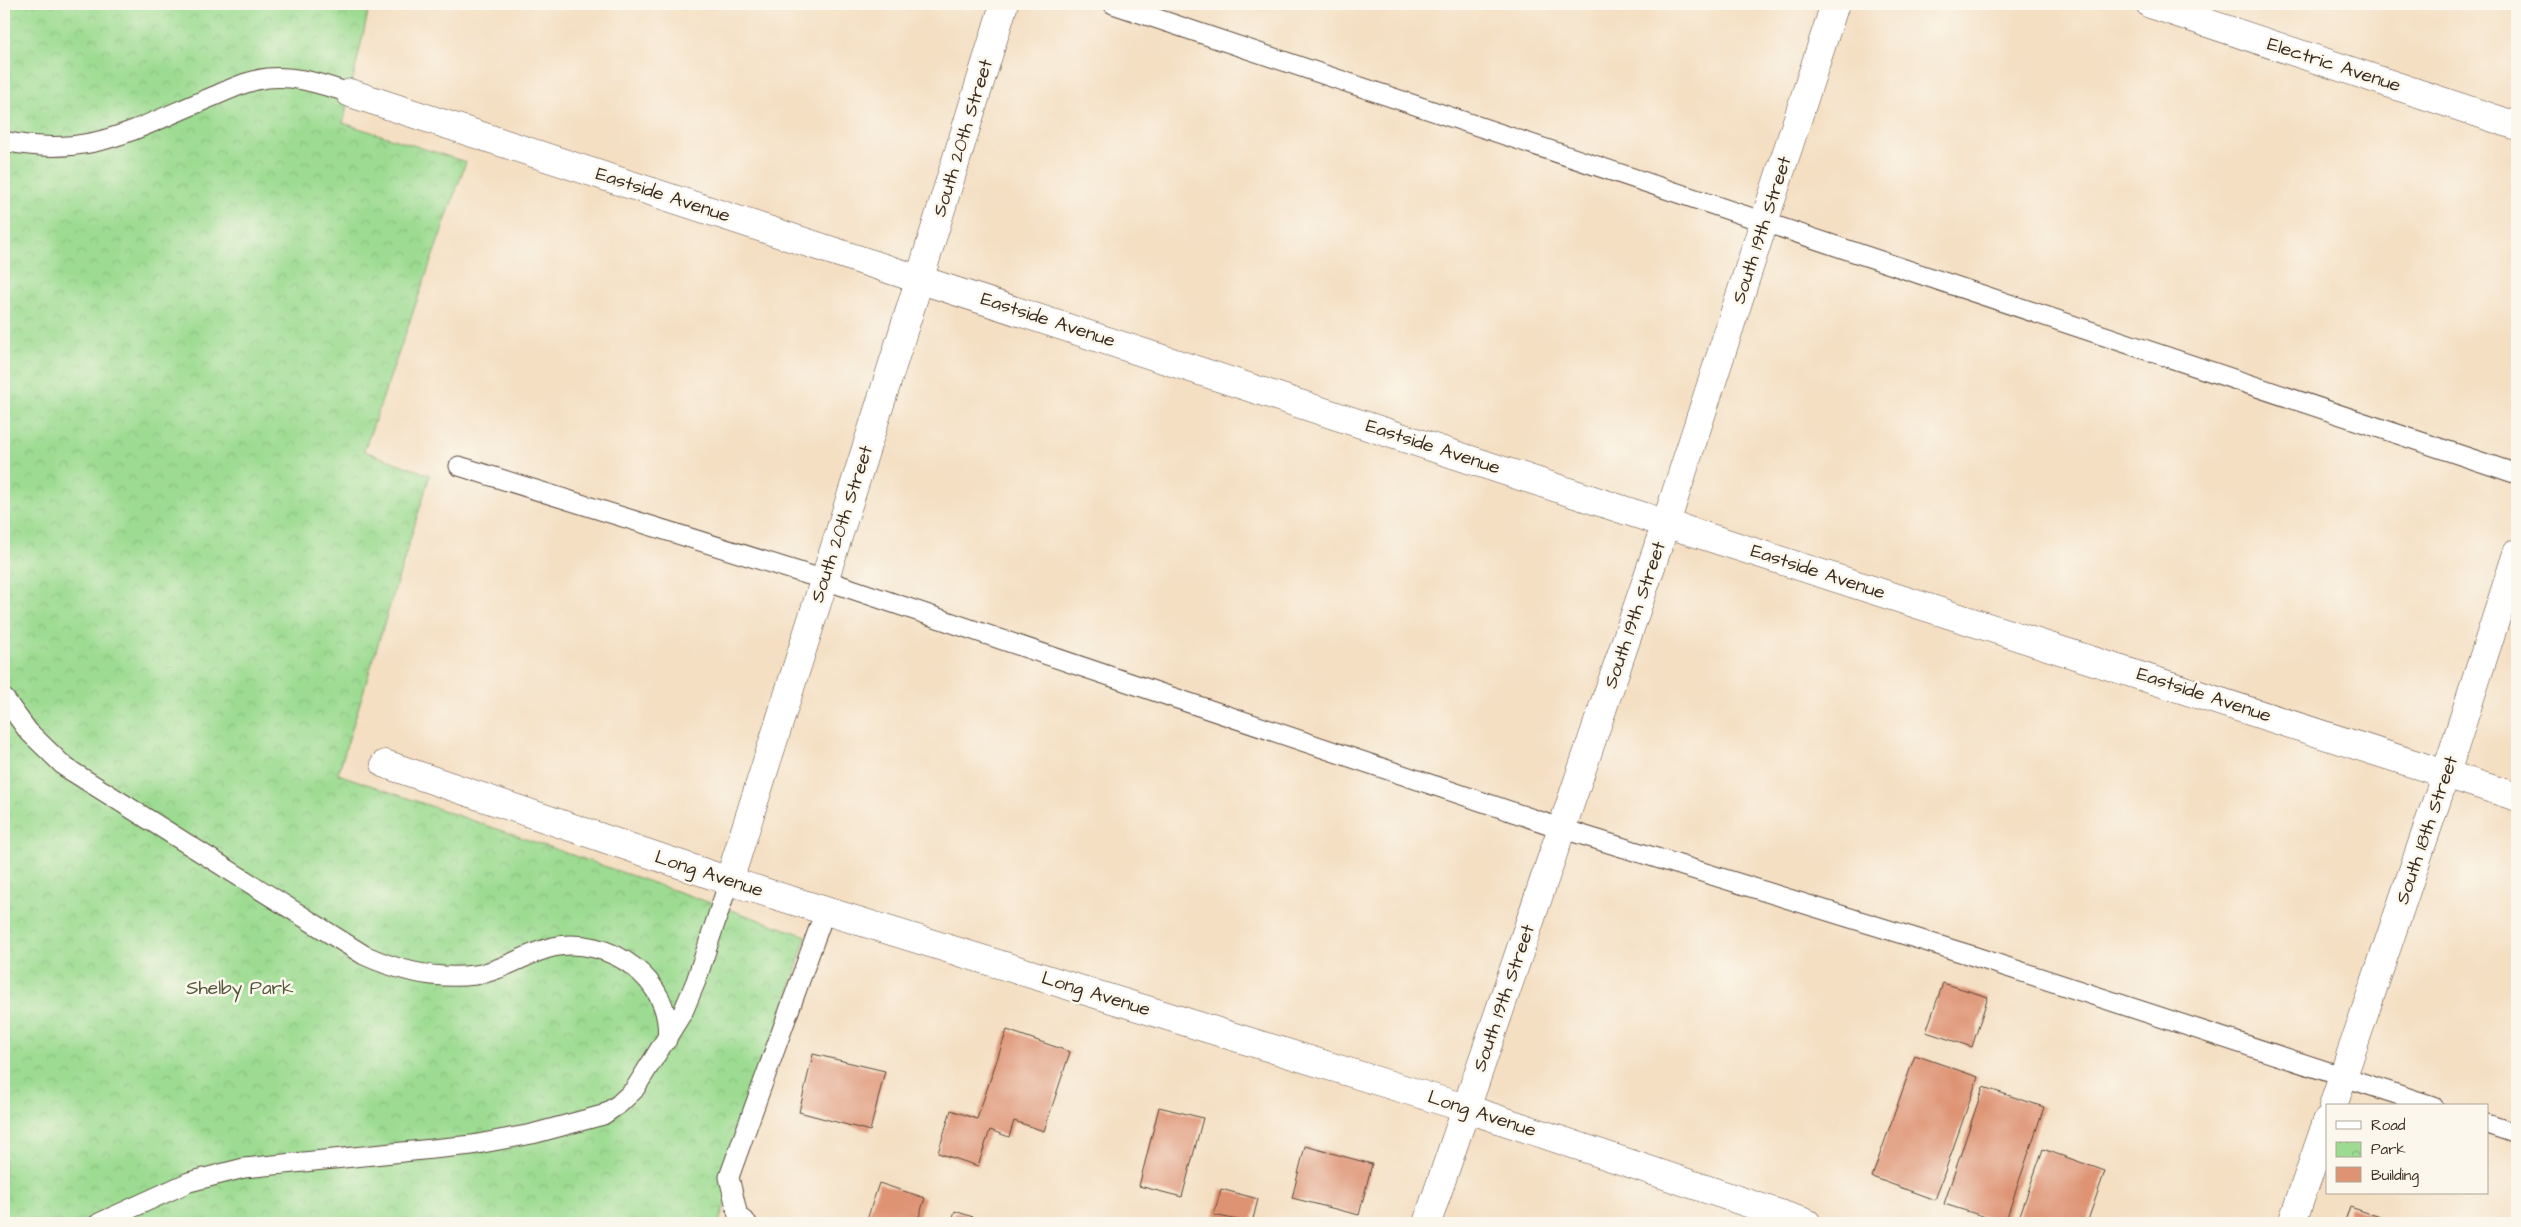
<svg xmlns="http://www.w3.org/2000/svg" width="2521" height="1227" viewBox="0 0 2521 1227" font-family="'Architects Daughter',sans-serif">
  <defs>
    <pattern id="park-crowns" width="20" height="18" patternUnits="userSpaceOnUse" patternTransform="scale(1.25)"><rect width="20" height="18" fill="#9cdb91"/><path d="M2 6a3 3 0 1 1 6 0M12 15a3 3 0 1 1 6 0" fill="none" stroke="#87bc7d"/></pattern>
  </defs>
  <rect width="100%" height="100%" fill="#fbf7ec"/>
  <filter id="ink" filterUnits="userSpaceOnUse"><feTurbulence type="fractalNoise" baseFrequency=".02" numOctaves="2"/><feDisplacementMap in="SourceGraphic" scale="10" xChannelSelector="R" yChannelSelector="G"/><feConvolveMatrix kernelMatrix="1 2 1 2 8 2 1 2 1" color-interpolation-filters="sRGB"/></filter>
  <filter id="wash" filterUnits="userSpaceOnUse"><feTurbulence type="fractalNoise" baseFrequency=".0096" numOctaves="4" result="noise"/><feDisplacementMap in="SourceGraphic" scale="20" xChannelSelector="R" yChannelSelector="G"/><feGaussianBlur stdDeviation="1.12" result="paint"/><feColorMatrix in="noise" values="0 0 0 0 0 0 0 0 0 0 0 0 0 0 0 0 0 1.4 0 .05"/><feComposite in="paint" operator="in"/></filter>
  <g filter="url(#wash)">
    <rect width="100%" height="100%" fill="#f4dfc3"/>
    <path fill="url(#park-crowns)" stroke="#6c8258" d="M4,4H370L343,123L466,162L364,451L430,475L338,774L806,936L719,1223H4Z"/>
    <g id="blocks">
      <g fill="#de9373">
        <path d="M1943,983L1988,997L1972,1047L1926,1032Z"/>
        <path d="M1007,1030L1070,1052L1044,1131L1014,1121L1009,1137L990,1130L978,1166L938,1153L951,1110L977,1119Z"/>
        <path d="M813,1054L885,1071L870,1131L799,1112Z"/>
        <path d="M1915,1055L1978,1077L1935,1200L1872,1177Z"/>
        <path d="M1983,1087L2044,1107L2005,1223L1944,1204Z"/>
        <path d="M1159,1107L1203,1118L1182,1197L1139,1186Z"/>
        <path d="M1305,1146L1372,1164L1359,1215L1292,1198Z"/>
        <path d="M2043,1149L2105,1171L2087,1223H2043L2020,1215Z"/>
        <path d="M879,1183L925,1198L917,1223H866Z"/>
        <path d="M1221,1189L1258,1199L1252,1223L1214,1215Z"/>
        <path d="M2350,1207L2398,1223H2344Z"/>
        <path d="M955,1211L991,1223H951Z"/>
      </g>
    </g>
  </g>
  <g filter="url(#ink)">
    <use href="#blocks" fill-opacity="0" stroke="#574537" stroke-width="1"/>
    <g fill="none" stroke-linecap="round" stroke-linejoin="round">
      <defs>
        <g id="service">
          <path d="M1113,4L2517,474"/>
          <path d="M4,141C88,159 132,130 207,99C227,91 247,80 268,78C297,75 323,85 350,93"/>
          <path d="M459,466L825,580L1563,829L1970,955L2433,1106"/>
          <path d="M4,698L28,731L65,767L364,955C399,971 436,980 475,975C503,971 526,953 553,947C608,935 674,980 667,1040"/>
          <path d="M2487,1124L2517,1134"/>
          <path d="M99,1223L189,1182L244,1168L472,1145L532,1134L603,1115L619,1104L634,1090L683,1012L696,981L729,881"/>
          <path d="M747,1223L738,1216L729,1177L825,911"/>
        </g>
        <g id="minor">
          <path d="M2150,4L2517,126"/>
          <path d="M350,93L1630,512L2517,797"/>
          <path d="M385,764L729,881L1465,1108L1807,1223"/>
          <path d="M729,881L920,278L1004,4"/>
          <path d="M2333,1106L2446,773L2517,553"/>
          <path d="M1427,1223L1666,523L1835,4"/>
          <path d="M2292,1223L2327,1121"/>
        </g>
      </defs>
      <use href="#service" stroke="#574537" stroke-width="21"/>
      <use href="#minor" stroke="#574537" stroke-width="29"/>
      <use href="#service" stroke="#fff" stroke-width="19"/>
      <use href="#minor" stroke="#fff" stroke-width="28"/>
    </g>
  </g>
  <g text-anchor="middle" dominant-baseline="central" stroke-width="5" stroke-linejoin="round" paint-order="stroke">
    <g font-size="19" fill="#3b2a1e" stroke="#fbf7ec">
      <text transform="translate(2334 65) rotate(18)">Electric Avenue</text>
      <text transform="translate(963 138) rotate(-73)">South 20th Street</text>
      <text transform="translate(663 195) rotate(18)">Eastside Avenue</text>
      <text transform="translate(1762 230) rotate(-72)">South 19th Street</text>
      <text transform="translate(1048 320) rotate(18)">Eastside Avenue</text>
      <text transform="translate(1433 447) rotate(18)">Eastside Avenue</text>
      <text transform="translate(842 524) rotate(-72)">South 20th Street</text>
      <text transform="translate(1818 572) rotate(18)">Eastside Avenue</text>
      <text transform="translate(1635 615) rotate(-71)">South 19th Street</text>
      <text transform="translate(2204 695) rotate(18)">Eastside Avenue</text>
      <text transform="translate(2427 830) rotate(-71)">South 18th Street</text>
      <text transform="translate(709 874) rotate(18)">Long Avenue</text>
      <text transform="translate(1096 994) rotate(17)">Long Avenue</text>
      <text transform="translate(1504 998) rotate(-71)">South 19th Street</text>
      <text transform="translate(1482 1114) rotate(18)">Long Avenue</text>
    </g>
    <g font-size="19" fill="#53563b" stroke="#fbf7ec">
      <text x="240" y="988">Shelby Park</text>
    </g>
  </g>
  <rect width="2521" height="1227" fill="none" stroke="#fbf7ec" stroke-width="20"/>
  <rect x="2326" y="1104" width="162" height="90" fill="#fbf7ec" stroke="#aea59a"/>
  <rect x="2336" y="1121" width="25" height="8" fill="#ffffff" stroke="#aea59a"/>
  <text x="2371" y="1130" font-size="15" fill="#3b2a1e">Road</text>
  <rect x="2336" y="1142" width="25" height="15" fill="url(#park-crowns)" stroke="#aea59a"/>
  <text x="2371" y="1154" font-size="15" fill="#3b2a1e">Park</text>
  <rect x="2336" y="1167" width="25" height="15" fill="#de9373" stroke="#aea59a"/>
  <text x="2371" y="1180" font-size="15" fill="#3b2a1e">Building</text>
</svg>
